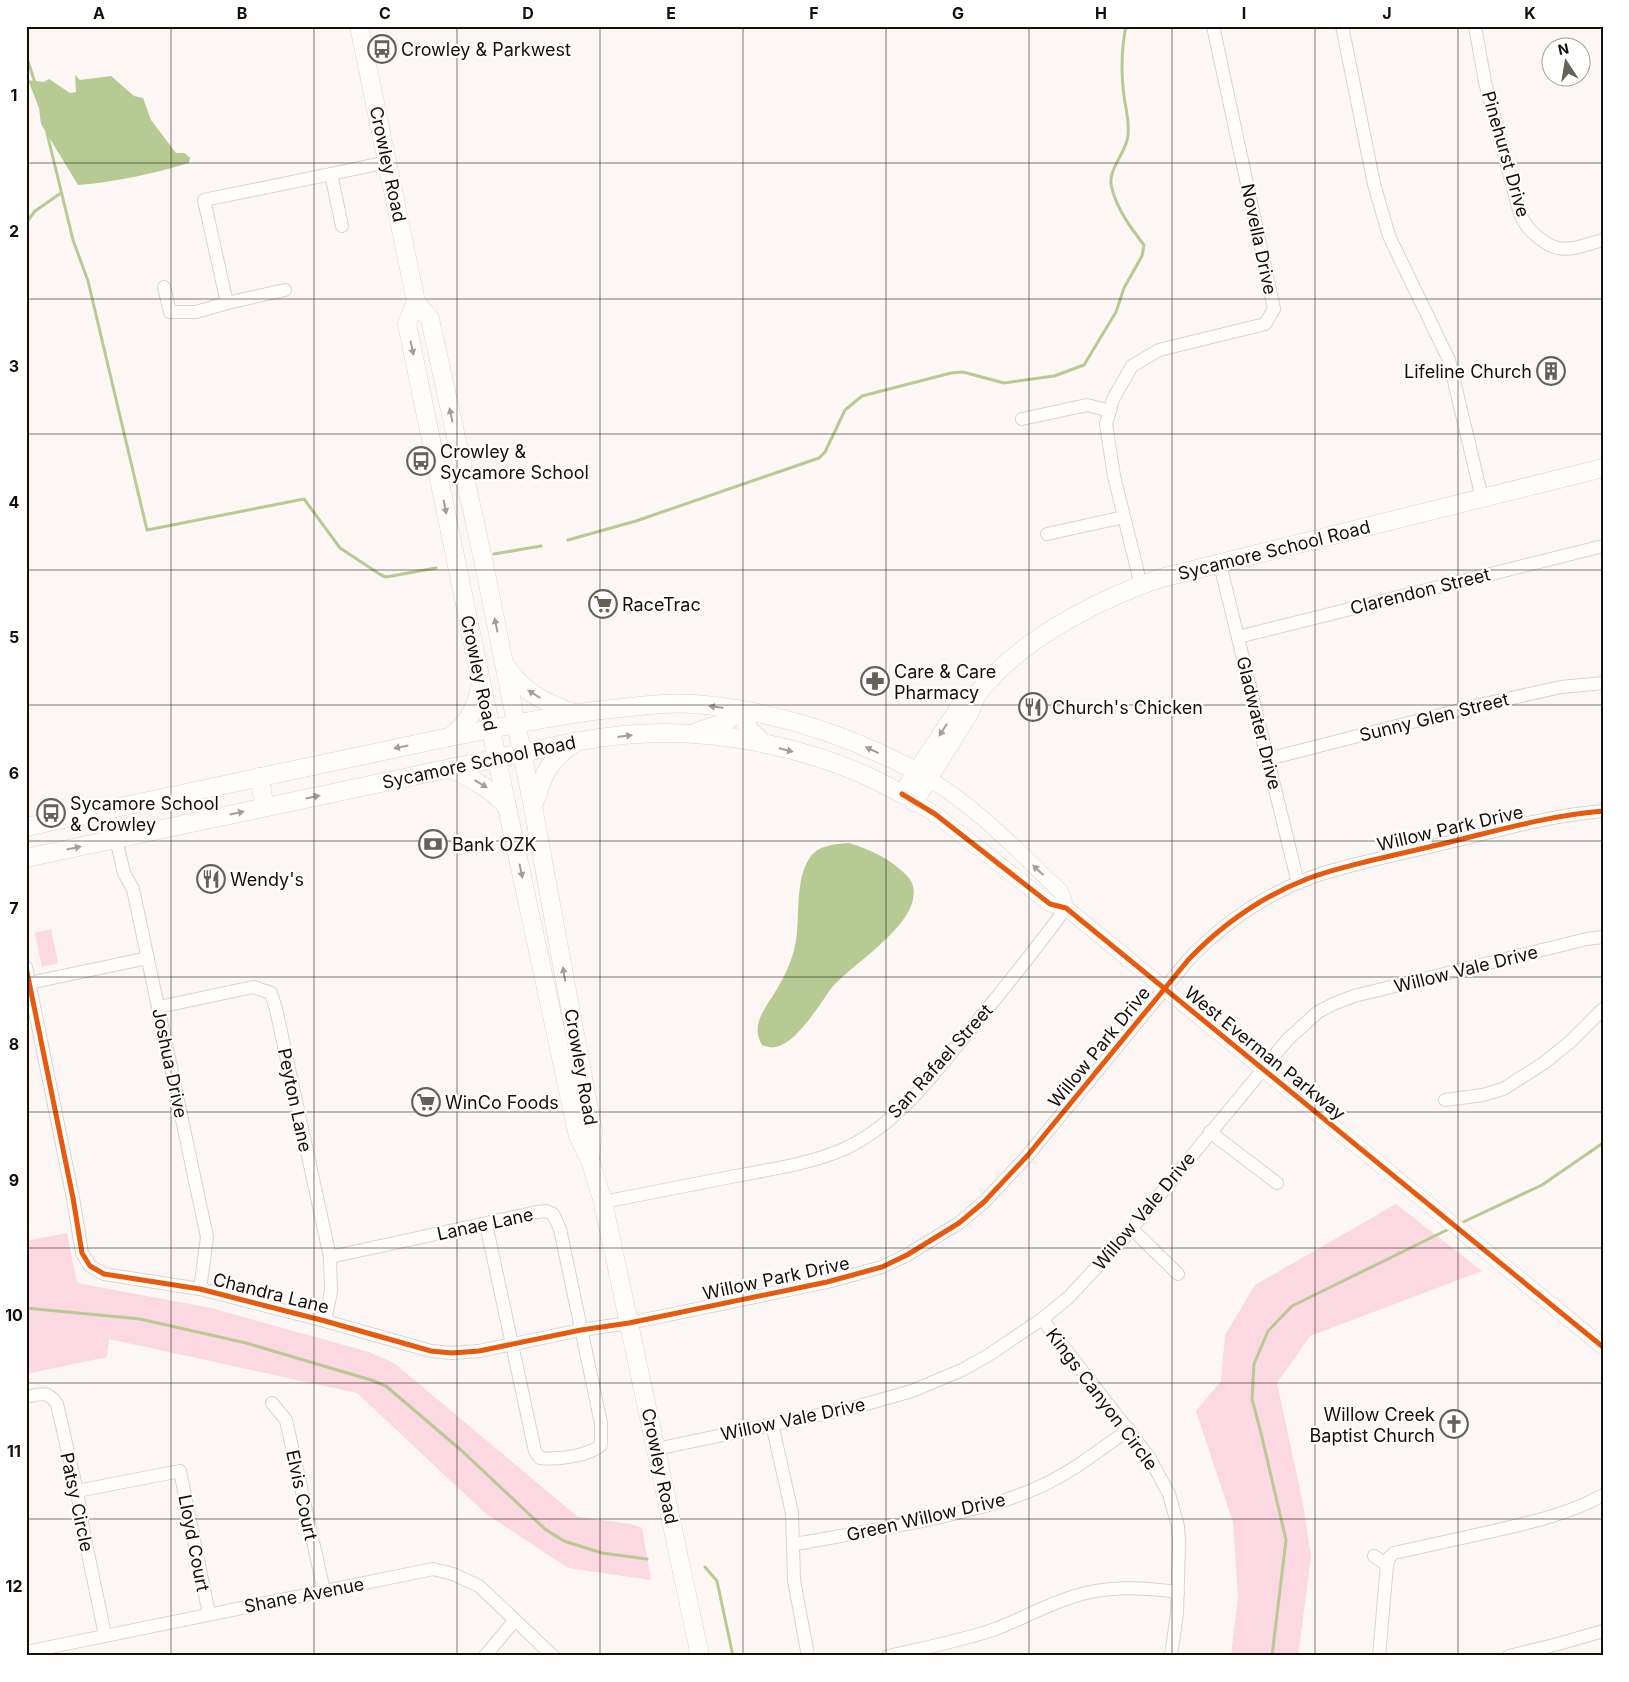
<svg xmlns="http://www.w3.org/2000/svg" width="1629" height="1682" viewBox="0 0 1629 1682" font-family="Inter,sans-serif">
  <rect width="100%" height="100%" fill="#fcf7f4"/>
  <g fill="#fbd8e2">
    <path d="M51,929L58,963L42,967L35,933Z"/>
    <path d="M1396,1204L1482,1271L1310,1336L1277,1383L1303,1504L1311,1557L1298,1656H1231L1238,1597L1233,1522L1196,1411L1221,1381L1225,1335L1255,1285Z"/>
    <path d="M67,1233L77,1283L211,1308L369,1352L394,1363L578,1517L631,1524L642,1528L651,1580L568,1568L485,1513L357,1393L109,1339L107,1357L26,1374V1241Z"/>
  </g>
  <g fill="#b8ca93">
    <path d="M75,75L80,80L111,76L134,96L143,98L151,120L176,153H185L190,158L189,163C151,174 117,182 78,185L41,124L39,108L28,80L44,82L49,79L70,93L76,92Z"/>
    <path d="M849,843C868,849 887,857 902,871C906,875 910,878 912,883C926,922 850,964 830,990C819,1006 796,1043 776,1047C771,1048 767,1047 762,1045C753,1029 759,1018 768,1003C781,984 792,964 796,941C800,916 795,881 809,859C817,845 835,844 849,843Z"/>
  </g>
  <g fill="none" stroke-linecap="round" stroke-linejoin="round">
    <g stroke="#b8ca93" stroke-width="3">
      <path d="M26,55L35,83"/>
      <path d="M47,133L73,240L88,281L147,530L304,499L340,548L381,575L386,577L436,568"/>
      <path d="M26,223L35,211L61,193"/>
      <path d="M568,540L636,521L819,458L825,452L845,410L862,396L951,373L963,372L1004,383L1054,376L1084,365L1116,312L1124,288L1142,256L1144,245C1131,228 1118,211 1112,189C1106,170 1126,154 1128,136C1130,120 1124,103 1123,87C1121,66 1122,46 1126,26"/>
      <path d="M494,554L541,546"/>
      <path d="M1459,1224L1542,1185L1603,1143"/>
      <path d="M26,1308L140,1319L246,1343L371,1380L386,1386L462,1451L545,1529L564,1541L602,1553L647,1559"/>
      <path d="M705,1567L717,1581L733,1656"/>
      <path d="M1272,1656L1286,1540L1261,1433L1252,1399L1254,1364L1268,1331L1292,1306L1451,1228"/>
    </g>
    <defs>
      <g id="minor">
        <path d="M1342,26L1374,184L1389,236L1449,360L1482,498"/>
        <path d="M1475,26L1485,82L1520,214C1527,228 1530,231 1543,241C1563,256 1580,246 1603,240"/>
        <path d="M331,174L387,162"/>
        <path d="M164,287L170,312H196L227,303L204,200L331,174L342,226"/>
        <path d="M227,303L285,290"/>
        <path d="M1022,419L1087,405L1110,411"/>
        <path d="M1047,534L1124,517"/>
        <path d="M1220,564L1298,883"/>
        <path d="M1141,585L1114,476L1106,424L1113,399L1132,366L1159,350L1265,324L1274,309L1213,26"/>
        <path d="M1238,637L1603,546"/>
        <path d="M1268,759L1471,707L1561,687L1603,683"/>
        <path d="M116,839L124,873L133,889L207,1237L200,1289"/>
        <path d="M26,967L73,1198L82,1253L90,1266L104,1274L200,1289L325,1321L431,1351L452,1353L479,1351L581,1330L629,1323L827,1282L882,1267L907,1255L959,1223L984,1202L1028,1155L1189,959C1222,925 1263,896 1307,879C1327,871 1349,866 1369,861C1398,854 1426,848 1454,841C1503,829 1553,815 1603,811"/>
        <path d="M29,983L148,958"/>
        <path d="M159,1007L253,987L271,993L276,1009L330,1257L331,1291L325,1321"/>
        <path d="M1445,1100L1483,1095L1503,1089L1544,1063L1571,1041L1603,1009"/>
        <path d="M1210,1132L1277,1183"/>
        <path d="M603,1202C649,1193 695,1184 741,1175C773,1169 806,1164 837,1152C894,1129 932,1076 970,1030C1003,990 1035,950 1066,908"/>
        <path d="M1131,1228L1178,1274"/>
        <path d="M330,1257L537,1212L546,1211L553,1214L560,1229L601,1423V1445C589,1456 557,1460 540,1458L535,1451L486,1224"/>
        <path d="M1042,1319L1149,1457L1169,1494L1178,1526L1179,1542L1177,1613L1171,1656"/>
        <path d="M26,1397C41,1394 47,1390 57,1404L77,1491L84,1534L105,1635"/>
        <path d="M272,1403L286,1420L324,1591"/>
        <path d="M772,1424L792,1513L794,1580L808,1656"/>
        <path d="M656,1449L852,1408L912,1391L962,1370L987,1356L1042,1319L1068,1298L1123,1239L1288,1039L1318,1012L1333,1004L1354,996L1587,939L1603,937"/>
        <path d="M77,1491L180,1471L209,1614"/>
        <path d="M794,1544C837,1537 879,1529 922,1521C961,1512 1002,1504 1039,1487C1072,1472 1100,1450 1129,1429"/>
        <path d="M1374,1556L1387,1565"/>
        <path d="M26,1652L433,1569L453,1574L479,1586L553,1656"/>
        <path d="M485,1656L515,1620"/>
        <path d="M888,1656C924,1648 961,1641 995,1629C1020,1620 1044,1606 1069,1598C1105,1585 1141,1587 1178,1592"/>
        <path d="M1379,1656L1387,1565L1389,1558L1394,1553C1426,1546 1457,1539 1489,1532C1528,1523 1567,1515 1603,1495"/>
        <path d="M1509,1656L1558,1644L1603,1631"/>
      </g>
      <g id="tertiary">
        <path d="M919,773C973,803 1016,849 1061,892L1066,908"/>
        <path d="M905,796L935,814L1050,904L1066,908L1603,1347"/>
      </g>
      <g id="secondary">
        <path d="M359,26L416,302L430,319L484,564L533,807L593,1132L590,1160"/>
        <path d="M416,302L407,324L507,807L578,1136L590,1160L603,1202L700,1656"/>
        <path d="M506,666C522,692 546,703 574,713"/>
        <path d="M699,731L726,722L741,710L748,728L764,744"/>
        <path d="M450,737C469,722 474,711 480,688"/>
        <path d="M450,768C472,779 491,788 507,807"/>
        <path d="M259,777L265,807"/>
        <path d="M914,802L971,710C973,706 974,700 976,696C981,688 990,680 996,673C1039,630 1105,597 1161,578L1603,468"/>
        <path d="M533,806C544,775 545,764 573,744"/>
        <path d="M26,827C164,797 302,767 440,739C497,728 553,715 611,709C639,706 666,702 694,704C773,710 846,734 916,771"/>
        <path d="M26,858L522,753C560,745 599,736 638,734C724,728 828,751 902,794L963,702L976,696"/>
      </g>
    </defs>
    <use href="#minor" stroke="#dad4d0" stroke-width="14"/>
    <use href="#tertiary" stroke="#dad4d0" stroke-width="16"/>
    <use href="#secondary" stroke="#dad4d0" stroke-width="19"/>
    <use href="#minor" stroke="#fffefd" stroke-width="12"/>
    <use href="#tertiary" stroke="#fffefd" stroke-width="15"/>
    <use href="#secondary" stroke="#fffefd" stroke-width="18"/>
    <defs>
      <g id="cycleway">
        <path d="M902,794L935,814L1050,904L1066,908L1603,1347"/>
        <path d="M26,967L73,1198L82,1253L90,1266L104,1274L200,1289L325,1321L431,1351L452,1353L479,1351L581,1330L629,1323L827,1282L882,1267L907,1255L959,1223L984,1202L1028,1155L1189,959C1222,925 1263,896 1307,879C1327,871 1349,866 1369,861C1398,854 1426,848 1454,841C1503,829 1553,815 1603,811"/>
      </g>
    </defs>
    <use href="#cycleway" stroke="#fff" stroke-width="8"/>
    <use href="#cycleway" stroke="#e8590c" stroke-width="5"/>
  </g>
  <defs><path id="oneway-solid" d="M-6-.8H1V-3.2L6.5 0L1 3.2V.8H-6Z" transform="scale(1.25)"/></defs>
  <g fill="#a19e9b">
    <use href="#oneway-solid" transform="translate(412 348) rotate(78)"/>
    <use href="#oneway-solid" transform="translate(451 415) rotate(-102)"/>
    <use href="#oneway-solid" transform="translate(445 507) rotate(79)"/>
    <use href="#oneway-solid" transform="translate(496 625) rotate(-102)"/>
    <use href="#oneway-solid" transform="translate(534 694) rotate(-148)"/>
    <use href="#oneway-solid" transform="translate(716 707) rotate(-173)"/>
    <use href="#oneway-solid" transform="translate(943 730) rotate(123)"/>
    <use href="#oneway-solid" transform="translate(625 736) rotate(-7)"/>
    <use href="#oneway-solid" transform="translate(401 747) rotate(169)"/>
    <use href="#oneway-solid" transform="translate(786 750) rotate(14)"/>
    <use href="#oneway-solid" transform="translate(872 750) rotate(-155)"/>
    <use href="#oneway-solid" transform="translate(481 784) rotate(31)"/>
    <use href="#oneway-solid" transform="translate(313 797) rotate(-12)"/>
    <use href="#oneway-solid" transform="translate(237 813) rotate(-12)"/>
    <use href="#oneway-solid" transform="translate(74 848) rotate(-12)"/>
    <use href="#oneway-solid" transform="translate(1038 870) rotate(-137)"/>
    <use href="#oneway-solid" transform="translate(521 871) rotate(78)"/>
    <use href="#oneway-solid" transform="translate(564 974) rotate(-100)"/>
  </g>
  <path fill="none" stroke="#150f09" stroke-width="1" stroke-opacity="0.55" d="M171,26V1656M314,26V1656M457,26V1656M600,26V1656M743,26V1656M886,26V1656M1029,26V1656M1172,26V1656M1315,26V1656M1458,26V1656M26,163H1603M26,299H1603M26,434H1603M26,570H1603M26,705H1603M26,841H1603M26,977H1603M26,1112H1603M26,1248H1603M26,1383H1603M26,1519H1603"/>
  <defs>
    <symbol id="bus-ring" viewBox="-11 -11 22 22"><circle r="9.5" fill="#fff" stroke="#66605b" stroke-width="1.5"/><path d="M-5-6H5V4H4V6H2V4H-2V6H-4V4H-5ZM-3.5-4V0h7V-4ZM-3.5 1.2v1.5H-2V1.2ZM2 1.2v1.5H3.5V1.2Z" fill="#66605b"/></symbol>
    <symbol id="building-ring" viewBox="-11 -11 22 22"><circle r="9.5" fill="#fff" stroke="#66605b" stroke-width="1.5"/><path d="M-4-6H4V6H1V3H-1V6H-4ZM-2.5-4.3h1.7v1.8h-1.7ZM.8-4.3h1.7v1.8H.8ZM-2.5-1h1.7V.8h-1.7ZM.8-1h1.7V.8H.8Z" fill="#66605b"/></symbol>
    <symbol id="supermarket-ring" viewBox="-11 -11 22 22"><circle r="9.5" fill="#fff" stroke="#66605b" stroke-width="1.5"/><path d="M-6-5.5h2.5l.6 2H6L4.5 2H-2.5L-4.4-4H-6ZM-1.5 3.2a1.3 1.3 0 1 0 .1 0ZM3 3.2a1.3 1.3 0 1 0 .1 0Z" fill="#66605b"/></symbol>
    <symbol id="pharmacy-ring" viewBox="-11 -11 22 22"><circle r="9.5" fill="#fff" stroke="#66605b" stroke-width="1.5"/><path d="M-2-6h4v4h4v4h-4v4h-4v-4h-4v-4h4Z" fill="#66605b"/></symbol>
    <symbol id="restaurant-ring" viewBox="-11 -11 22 22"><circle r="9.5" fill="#fff" stroke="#66605b" stroke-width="1.5"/><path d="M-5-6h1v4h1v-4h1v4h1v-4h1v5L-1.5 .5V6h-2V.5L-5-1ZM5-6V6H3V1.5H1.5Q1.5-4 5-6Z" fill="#66605b"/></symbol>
    <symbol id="bank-ring" viewBox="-11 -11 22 22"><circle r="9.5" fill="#fff" stroke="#66605b" stroke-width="1.5"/><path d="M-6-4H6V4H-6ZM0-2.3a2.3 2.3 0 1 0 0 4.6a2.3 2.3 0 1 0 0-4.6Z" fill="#66605b"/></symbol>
    <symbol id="church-ring" viewBox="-11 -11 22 22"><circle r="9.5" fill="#fff" stroke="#66605b" stroke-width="1.5"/><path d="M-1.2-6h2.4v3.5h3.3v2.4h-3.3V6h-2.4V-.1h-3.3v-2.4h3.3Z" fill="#66605b"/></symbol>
  </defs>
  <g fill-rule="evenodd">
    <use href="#bus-ring" x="366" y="33" width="32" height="32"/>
    <use href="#building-ring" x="1535" y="355" width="32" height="32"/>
    <use href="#bus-ring" x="405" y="445" width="32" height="32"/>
    <use href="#supermarket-ring" x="587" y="588" width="32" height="32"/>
    <use href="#pharmacy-ring" x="859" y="665" width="32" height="32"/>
    <use href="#restaurant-ring" x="1017" y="691" width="32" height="32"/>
    <use href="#bus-ring" x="35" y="797" width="32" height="32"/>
    <use href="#bank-ring" x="417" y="828" width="32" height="32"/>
    <use href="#restaurant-ring" x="195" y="863" width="32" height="32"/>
    <use href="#supermarket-ring" x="410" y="1086" width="32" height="32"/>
    <use href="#church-ring" x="1438" y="1408" width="32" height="32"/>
  </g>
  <g text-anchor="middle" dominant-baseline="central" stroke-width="4.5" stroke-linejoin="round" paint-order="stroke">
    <g font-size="18" fill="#150f09" stroke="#fff" text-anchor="start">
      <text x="401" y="49">Crowley &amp; Parkwest</text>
      <text x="1532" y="371" text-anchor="end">Lifeline Church</text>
      <text x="440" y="451">Crowley &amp;<tspan x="440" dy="21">Sycamore School</tspan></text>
      <text x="622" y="604">RaceTrac</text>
      <text x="894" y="671">Care &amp; Care<tspan x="894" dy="21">Pharmacy</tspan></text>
      <text x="1052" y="707">Church's Chicken</text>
      <text x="70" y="803">Sycamore School<tspan x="70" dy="21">&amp; Crowley</tspan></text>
      <text x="452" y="844">Bank OZK</text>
      <text x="230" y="879">Wendy's</text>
      <text x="445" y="1102">WinCo Foods</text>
      <text x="1435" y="1414" text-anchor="end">Willow Creek<tspan x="1435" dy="21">Baptist Church</tspan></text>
    </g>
    <g font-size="18" fill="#150f09" stroke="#fff">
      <text transform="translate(1506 154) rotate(74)">Pinehurst Drive</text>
      <text transform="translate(388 164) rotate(78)">Crowley Road</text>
      <text transform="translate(1259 239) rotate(78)">Novella Drive</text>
      <text transform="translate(1274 550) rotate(-14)">Sycamore School Road</text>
      <text transform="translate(1420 591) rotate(-14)">Clarendon Street</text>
      <text transform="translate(479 673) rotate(78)">Crowley Road</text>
      <text transform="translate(1434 717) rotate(-14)">Sunny Glen Street</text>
      <text transform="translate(1259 723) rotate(76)">Gladwater Drive</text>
      <text transform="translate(479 762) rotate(-12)">Sycamore School Road</text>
      <text transform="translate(1450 828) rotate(-13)">Willow Park Drive</text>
      <text transform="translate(1466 969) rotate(-14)">Willow Vale Drive</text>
      <text transform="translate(1099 1047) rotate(-51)">Willow Park Drive</text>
      <text transform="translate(1265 1053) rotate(39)">West Everman Parkway</text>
      <text transform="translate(940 1061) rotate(-48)">San Rafael Street</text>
      <text transform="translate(170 1063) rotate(78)">Joshua Drive</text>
      <text transform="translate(581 1067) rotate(80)">Crowley Road</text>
      <text transform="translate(295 1100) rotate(78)">Peyton Lane</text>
      <text transform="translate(1144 1211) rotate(-50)">Willow Vale Drive</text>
      <text transform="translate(485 1224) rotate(-12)">Lanae Lane</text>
      <text transform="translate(776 1278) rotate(-12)">Willow Park Drive</text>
      <text transform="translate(271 1293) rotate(14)">Chandra Lane</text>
      <text transform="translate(1102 1399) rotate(53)">Kings Canyon Circle</text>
      <text transform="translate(793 1419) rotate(-12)">Willow Vale Drive</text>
      <text transform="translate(660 1466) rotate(78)">Crowley Road</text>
      <text transform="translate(302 1495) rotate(78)">Elvis Court</text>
      <text transform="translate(77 1502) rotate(78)">Patsy Circle</text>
      <text transform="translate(926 1517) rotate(-13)">Green Willow Drive</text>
      <text transform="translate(194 1543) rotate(79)">Lloyd Court</text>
      <text transform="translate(304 1595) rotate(-11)">Shane Avenue</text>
    </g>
  </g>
  <rect width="1629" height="1682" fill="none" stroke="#ffffff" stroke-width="55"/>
  <g transform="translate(1566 62) rotate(348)"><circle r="24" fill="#ffffff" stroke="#a19f9d"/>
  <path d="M0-4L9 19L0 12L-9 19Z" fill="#66605b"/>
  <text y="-8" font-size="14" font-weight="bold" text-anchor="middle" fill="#150f09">N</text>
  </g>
  <rect x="28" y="28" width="1574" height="1626" fill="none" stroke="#150f09" stroke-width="2"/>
  <g font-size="16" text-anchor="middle" font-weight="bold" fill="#150f09">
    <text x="99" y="19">A</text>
    <text x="242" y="19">B</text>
    <text x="385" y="19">C</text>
    <text x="528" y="19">D</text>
    <text x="671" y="19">E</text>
    <text x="814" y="19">F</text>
    <text x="958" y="19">G</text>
    <text x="1101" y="19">H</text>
    <text x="1244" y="19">I</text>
    <text x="1387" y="19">J</text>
    <text x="1530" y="19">K</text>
    <text x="14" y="101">1</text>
    <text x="14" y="237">2</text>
    <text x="14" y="372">3</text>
    <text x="14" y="508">4</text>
    <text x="14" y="643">5</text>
    <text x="14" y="779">6</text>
    <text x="14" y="914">7</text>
    <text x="14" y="1050">8</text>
    <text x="14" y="1186">9</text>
    <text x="14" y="1321">10</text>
    <text x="14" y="1457">11</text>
    <text x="14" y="1592">12</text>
  </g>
</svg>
